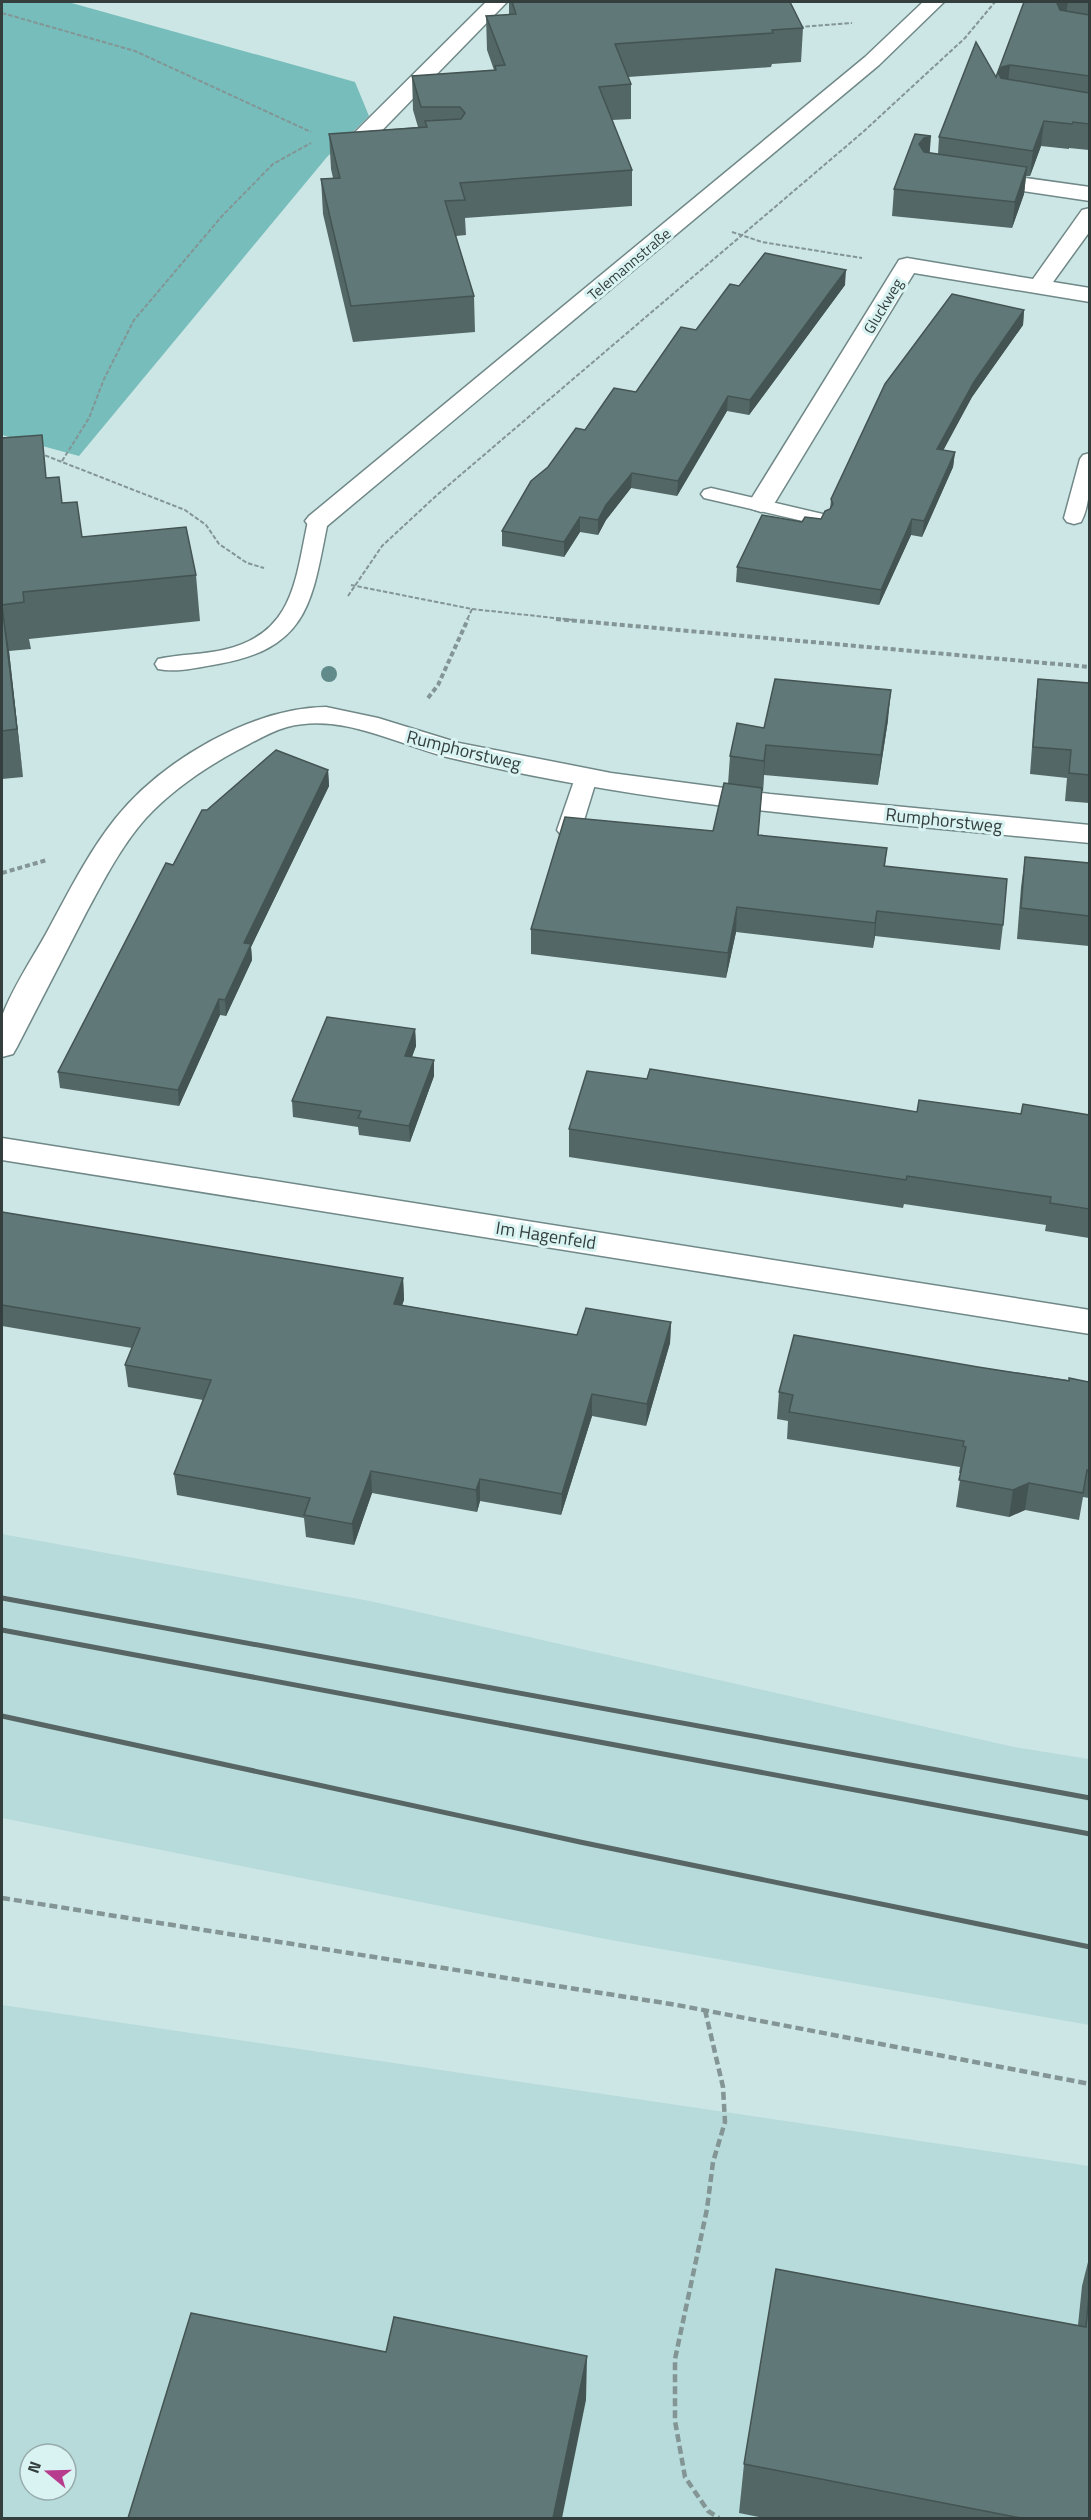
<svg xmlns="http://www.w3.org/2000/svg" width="1091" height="2520" viewBox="0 0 1091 2520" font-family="'Titillium Web',sans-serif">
  <rect width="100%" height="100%" fill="#cce6e5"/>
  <g fill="#b7dbda" fill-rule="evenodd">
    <path d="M2,1534L370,1601L1014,1747L1089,1759V2025L605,1939L2,1818Z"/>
    <path d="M2,2005L1089,2166V2518H2ZM30,2454H66V2490H30Z"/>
  </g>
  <path fill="#76bdbb" d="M2,2H68L355,82L369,116L327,157L79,456L2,435Z"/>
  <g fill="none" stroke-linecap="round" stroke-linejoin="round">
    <defs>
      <g id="lane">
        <path d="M1090,453C1090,475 1091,504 1081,522L1074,524L1067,522L1064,518L1080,459L1083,455Z"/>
        <path d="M711,488L827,515L830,519L827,523L820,525L704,498L701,494L704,490Z"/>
        <path d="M318,515L325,517L328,521C312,600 310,648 218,664C200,667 177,673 158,669L155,664L158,659C179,654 202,655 223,650C294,634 295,581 308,521L311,517Z"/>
        <path d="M586,771L594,773L597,778L581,830L577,835L569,837L561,835L557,830L575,778L578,773Z"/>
      </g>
      <g id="street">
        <path d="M486,2H507L358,155L350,156L342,155L339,150L342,145Z"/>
        <path d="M923,2H944L879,65L327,526L318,529L309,526L305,521L309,516L865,57Z"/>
        <path d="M983,172L1090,187V201L975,184L972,179L975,174Z"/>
        <path d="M1090,208V231L1053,282L1090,288V302L914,273L774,504L770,509L761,512L752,509L748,504L899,260L907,258L1033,279L1082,210Z"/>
        <path d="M326,707L378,718L459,743L611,773L770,794L1090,825V843C876,822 660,808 451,758C398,745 342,712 287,727C269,732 252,743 236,751C203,769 171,791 146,818C121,846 104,880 86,913C63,958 40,1002 17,1047L13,1054L2,1057C2,1045 0,1027 2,1016C13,987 32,959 47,932C68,893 88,853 115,819C161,761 251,708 326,707Z"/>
        <path d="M2,1138L1090,1310V1334L2,1160Z"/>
      </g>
    </defs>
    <use href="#lane" stroke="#708887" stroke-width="3"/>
    <use href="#street" stroke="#708887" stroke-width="3"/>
    <g stroke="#839594" stroke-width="2" stroke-dasharray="4.5 2" stroke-linecap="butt">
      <path d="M2,13L135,51L311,132"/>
      <path d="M799,27L852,23"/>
      <path d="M732,232L762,242L862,258"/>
      <path d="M39,453L185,510L206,525L219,544L247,563L264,568"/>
      <path d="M62,461L89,418L104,379L134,320L222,216L273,164L311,143"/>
      <path d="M351,585L472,609L467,620"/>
      <path d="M348,596L382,546L437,495L863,132L965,38L995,2"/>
      <path d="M472,609L573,620"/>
    </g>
    <g stroke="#839594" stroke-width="4" stroke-dasharray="5 3" stroke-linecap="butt">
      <path d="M556,619L1090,667"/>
      <path d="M428,698L438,685L468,619"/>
      <path d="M2,873L47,860"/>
    </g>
    <g stroke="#839594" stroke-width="4.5" stroke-dasharray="8 4" stroke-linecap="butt">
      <path d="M2,1898L677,2005L1090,2084"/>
      <path d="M705,2010L723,2087L725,2122L713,2162L707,2209L675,2359V2421L685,2477L708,2511L719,2518"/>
    </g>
    <use href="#lane" fill="#fff" fill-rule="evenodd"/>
    <use href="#street" fill="#fff" fill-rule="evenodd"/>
    <g stroke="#576665" stroke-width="5">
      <path d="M2,1598L1090,1798"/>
      <path d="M2,1630L1090,1834"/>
      <path d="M2,1716L580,1842L1090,1947"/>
    </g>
  </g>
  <circle fill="#608b8a" cx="329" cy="674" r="8"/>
  <g fill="#536766">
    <path d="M509,2H790L803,28L801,62L772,64L771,67L628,77L631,84V119L612,120L632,170V206L465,218L466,235L456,236L474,296L475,332L353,342L323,214L321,179L333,178L331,169L329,134L418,127L413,110L412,76L494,70L487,50L486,16L509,15Z"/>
    <path d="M1024,2H1089V150L1069,148V149L1041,146L1030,176H1026L1024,194L1012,228L892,216L894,189L929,153L938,154L939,137L996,77Z"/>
    <path d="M845,285L749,415L727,411L677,496L631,488L606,520L598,535L580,532L564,557L502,546V531L548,467L585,430L636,392L739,286Z"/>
    <path d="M1024,310L1023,325L972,397L943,450L955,452L953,467L922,537L911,535L879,605L736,582L737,567L802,522L821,519L830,509L831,499Z"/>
    <path d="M2,438L47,478L82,537L196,575L200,621L29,639L31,649L9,651L23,777L2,779Z"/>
    <path d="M1038,679L1089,683V803L1065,801L1067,778L1030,774L1035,706Z"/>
    <path d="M888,720L878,785L764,775L763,791H762L758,835L887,848L885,867L1003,925L1000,950L875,936L873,948L736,932L726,978L531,954V929L713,831L728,784L730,756L764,728Z"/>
    <path d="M328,770L329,786L251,947L252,960L226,1016L220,1015L179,1106L60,1088L58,1072L173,865L207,810Z"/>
    <path d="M1025,857L1089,863V946L1017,939L1021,887Z"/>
    <path d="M415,1029L416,1046L412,1057L434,1076L410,1142L359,1135L358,1127L293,1117L292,1101Z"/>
    <path d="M647,1079L917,1112L1089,1115V1238L1045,1231L1046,1225L904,1204L903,1208L569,1157V1129Z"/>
    <path d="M2,1212L403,1278L404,1300L402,1305L577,1335L671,1322L670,1343L646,1426L592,1416L561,1515L480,1501L477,1512L372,1493L354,1545L306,1537L304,1518L177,1495L174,1474L203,1400L128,1387L125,1365L132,1348L2,1326Z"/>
    <path d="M978,1367L1069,1380V1378L1089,1382V1498L1083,1497L1079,1520L1025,1510L1009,1517L956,1507L961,1473H959L960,1467L787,1439L788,1421L777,1419L779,1392Z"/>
    <path d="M1089,2258V2518H764L739,2513L744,2464L1078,2325L1082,2286Z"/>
  </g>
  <g fill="#435453">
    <path d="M1059,2H1068L1065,21L1057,3Z"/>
    <path d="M1010,65L1007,90L998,72L1002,67Z"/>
    <path d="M1044,121L1041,146L1030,176L1033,151Z"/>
    <path d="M931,136L929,162L919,144L924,138Z"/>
    <path d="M1027,167L1024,194L1012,228L1015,202Z"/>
    <path d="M846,270L845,285L749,415L750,400Z"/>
    <path d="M1024,310L1023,325L972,397L936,464L937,449L974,382Z"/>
    <path d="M728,396L727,411L677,496L678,481Z"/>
    <path d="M955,452L953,467L922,537L924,521Z"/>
    <path d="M632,473L631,488L606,520L598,535V520L606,505Z"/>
    <path d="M580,517V532L564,557V542Z"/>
    <path d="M912,519L911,535L879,605L881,590Z"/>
    <path d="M2,605L9,651L23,777L17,729Z"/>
    <path d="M891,690L888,720L878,785L881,755Z"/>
    <path d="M766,745L764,775L763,791L764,761Z"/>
    <path d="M328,770L329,786L251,947L252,960L226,1016L225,1000L244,943Z"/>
    <path d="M737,907L736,932L726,978L728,953Z"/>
    <path d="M877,911L875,936L873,948L875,923Z"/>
    <path d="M219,999L220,1015L179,1106L178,1090Z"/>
    <path d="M415,1029L416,1046L406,1072L405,1056Z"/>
    <path d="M434,1060V1076L410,1142L409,1126Z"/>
    <path d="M403,1278L404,1300L395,1325L394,1304Z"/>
    <path d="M671,1322L670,1343L646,1426L647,1404Z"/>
    <path d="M592,1394V1416L561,1515L562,1494Z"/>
    <path d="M371,1471L372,1493L354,1545L352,1524Z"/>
    <path d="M480,1479V1501L477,1512L476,1490Z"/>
    <path d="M1029,1483L1025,1510L1009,1517L1013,1490Z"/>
    <path d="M587,2356L586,2400L562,2518H553Z"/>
  </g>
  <g fill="#607877" stroke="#435453" stroke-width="1.5">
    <path d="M512,2H790L803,28L772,30L773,33L615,44L631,84L599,87L632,170L460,183L465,200L445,201L474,296L351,306L321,179L340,178L329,134L427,127L425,121L461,119L465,113L460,107H421L412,76L496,70L495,66L505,65L486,16L516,14Z"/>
    <path d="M1024,2H1059L1057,3L1060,10L1089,15V76L1010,65L1002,67L998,72L1001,78L1089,93V124L1073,122L1072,124L1044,121L1033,151L939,137L976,42L996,77Z"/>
    <path d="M915,134L931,136L924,138L919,144L924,152L1027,167L1015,202L894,189Z"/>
    <path d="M765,253L846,270L750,400L728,396L678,481L632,473L606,505L598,520L580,517L564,542L502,531L531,481L548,467L576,428L585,430L614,388L636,392L681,327L696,330L730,284L739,286Z"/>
    <path d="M952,294L1024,310L974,382L937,449L955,452L924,521L912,519L881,590L737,567L762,515L802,522L805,517L821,519L825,511L830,509L833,504L831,499L885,384Z"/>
    <path d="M42,435L46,478L59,477L62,503L77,502L82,537L186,527L196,575L23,592L24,602L2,605L17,729L2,731V438Z"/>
    <path d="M775,679L891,690L881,755L766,745L764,761L730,756L737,723L764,728Z"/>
    <path d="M1038,679L1089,683V775L1069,773L1071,750L1033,747Z"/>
    <path d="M276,750L328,770L244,943L251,944L225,1000L219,999L178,1090L58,1072L166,863L173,865L202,810H207Z"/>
    <path d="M724,783L762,788L758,835L887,848L884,866L1007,879L1003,925L877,911L875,923L737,907L728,953L531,929L565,817L713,831Z"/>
    <path d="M1025,857L1089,863V916L1021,908Z"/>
    <path d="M327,1017L415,1029L405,1056L434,1060L409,1126L358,1118L361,1111L292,1101Z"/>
    <path d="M650,1069L917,1112L919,1100L1021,1114L1023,1104L1089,1115V1209L1050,1203L1051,1197L907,1176L906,1180L569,1129L587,1071L647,1079Z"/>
    <path d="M2,1212L403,1278L394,1304L577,1335L586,1308L671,1322L647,1404L592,1394L562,1494L480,1479L476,1490L371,1471L352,1524L304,1515L310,1498L174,1474L211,1380L125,1365L140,1328L2,1305Z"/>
    <path d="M794,1335L978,1367L1069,1381V1378L1089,1382V1470H1087L1083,1493L1029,1483L1013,1490L959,1480L966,1447L963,1446L964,1441L789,1412L793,1395L779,1392Z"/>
    <path d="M776,2269L1086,2327L1089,2295V2518H1021L744,2464Z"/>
    <path d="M191,2313L386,2352L394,2317L587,2356L553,2518H128Z"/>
  </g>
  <g text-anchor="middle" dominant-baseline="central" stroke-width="6" stroke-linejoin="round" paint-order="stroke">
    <g font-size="15" fill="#333e3d" stroke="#d9f3f2">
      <text transform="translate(629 264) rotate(-40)">Telemannstraße</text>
      <text transform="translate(883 306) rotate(-59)">Gluckweg</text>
    </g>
    <g font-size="18" fill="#333e3d" stroke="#d9f3f2">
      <text transform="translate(464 750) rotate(14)">Rumphorstweg</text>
      <text transform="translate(944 820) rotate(6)">Rumphorstweg</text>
      <text transform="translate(546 1235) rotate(9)">Im Hagenfeld</text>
    </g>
  </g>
  <rect width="1091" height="2520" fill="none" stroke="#333e3d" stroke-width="6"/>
  <g transform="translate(48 2472) rotate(289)"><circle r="28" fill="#d9f3f2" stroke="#97abaa" stroke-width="1.5"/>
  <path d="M0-4.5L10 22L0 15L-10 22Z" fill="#b73c8e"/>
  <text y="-9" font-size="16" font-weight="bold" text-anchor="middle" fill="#333e3d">N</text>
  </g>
</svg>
